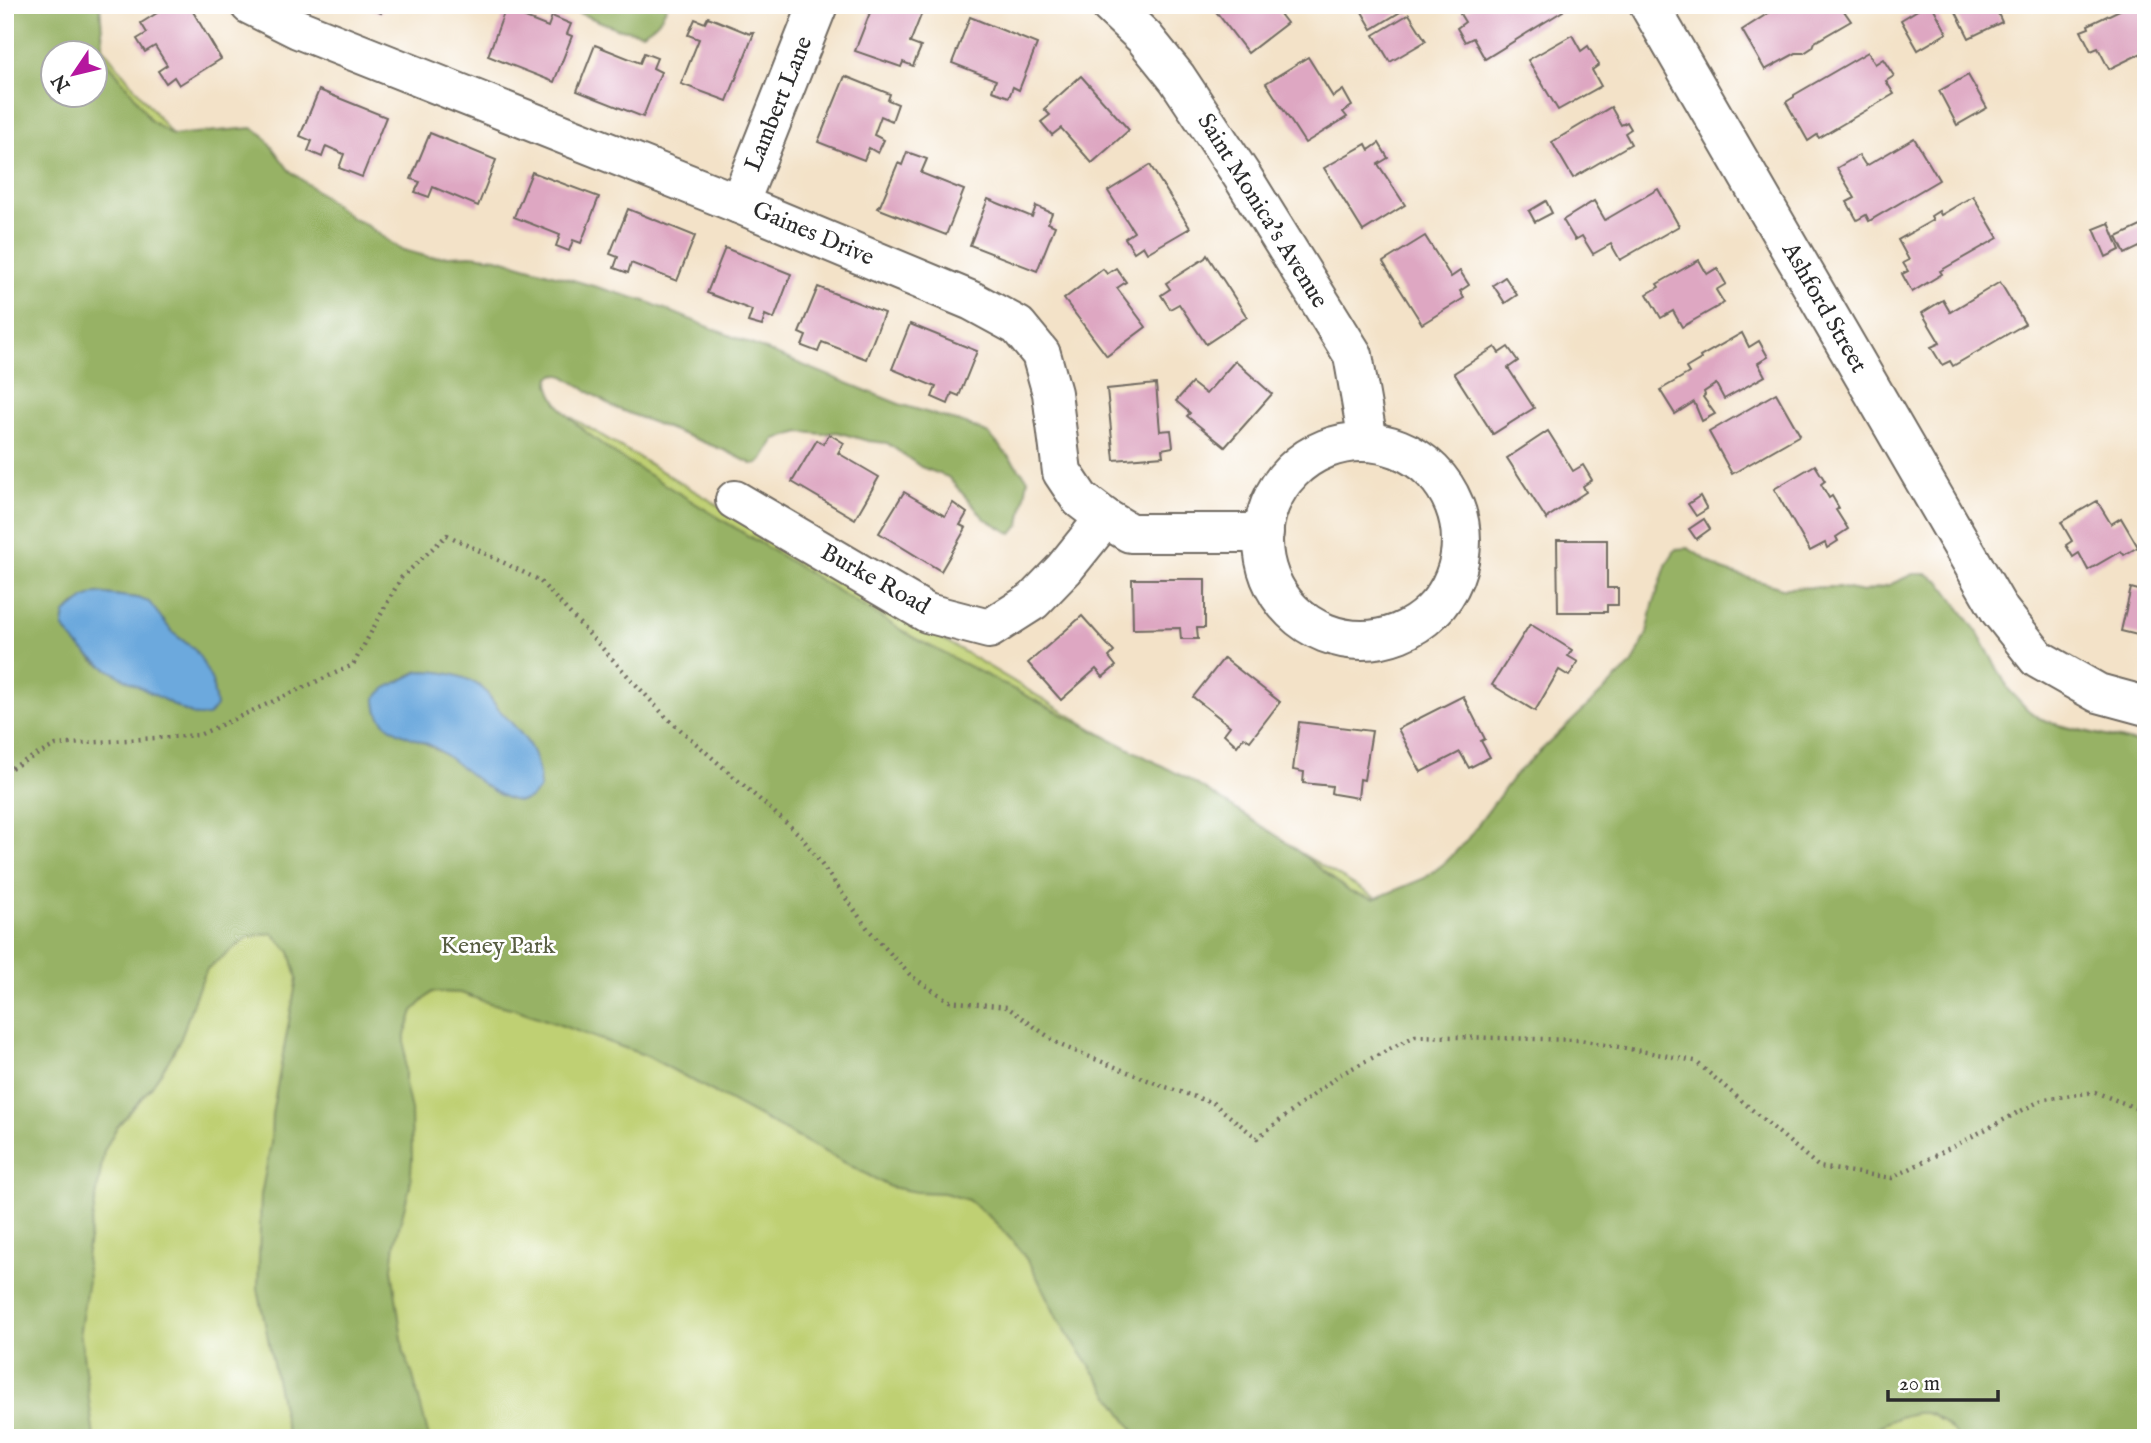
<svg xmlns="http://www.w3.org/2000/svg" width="2151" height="1443" viewBox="0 0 2151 1443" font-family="'IM FELL English',serif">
  <rect width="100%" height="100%" fill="#fff"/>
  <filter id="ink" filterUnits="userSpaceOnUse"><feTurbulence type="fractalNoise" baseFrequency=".0143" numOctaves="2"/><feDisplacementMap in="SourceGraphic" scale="14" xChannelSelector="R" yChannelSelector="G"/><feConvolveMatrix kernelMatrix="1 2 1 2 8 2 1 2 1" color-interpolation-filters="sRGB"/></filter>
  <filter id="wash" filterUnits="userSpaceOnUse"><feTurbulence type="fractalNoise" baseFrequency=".00686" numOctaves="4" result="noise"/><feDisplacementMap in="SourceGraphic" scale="28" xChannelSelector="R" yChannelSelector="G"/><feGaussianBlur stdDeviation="1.57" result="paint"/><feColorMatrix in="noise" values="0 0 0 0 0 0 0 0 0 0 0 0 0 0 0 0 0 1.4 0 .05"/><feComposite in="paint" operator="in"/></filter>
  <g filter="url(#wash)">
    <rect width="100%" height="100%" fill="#f3e2c8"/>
    <path fill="#bfd073" stroke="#757e4f" stroke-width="2" fill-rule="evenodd" d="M5,5H69L245,226L445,342L1388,905L1765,658L2146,745V1438H5ZM52,52H94V94H52Z"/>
    <g fill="#97b265" stroke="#616e48" stroke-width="2" fill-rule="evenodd">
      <path d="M5,5H100L104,57L135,97L150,120L172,135L252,128L263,135L289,170L353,219L365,224L400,249L429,257L470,255L497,258L645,301L899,404L969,425L989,434L1028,479L1020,524L1012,534L984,518L948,477L921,467L887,443L868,441L837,432L823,434L801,432L775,439L763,459L758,464H752L726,451L613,407L564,376L556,374L550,377L549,384C556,414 592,436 615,454L916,639L1190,780L1282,839L1350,892L1374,899L1425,878L1446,862L1465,842L1515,775L1633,663L1647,634L1653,605L1667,563L1676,549L1688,548L1722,570L1782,588L1838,587L1863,592L1889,585L1913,574H1927L1940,581L1978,633L2009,690L2028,710L2039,718L2064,727L2146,745V1438H1959C1950,1429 1941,1418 1929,1414C1909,1407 1875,1429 1857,1438H1139L1057,1318L1032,1267L1016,1245L993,1220L968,1200L944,1193L916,1192L890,1187L647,1056L515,1009L489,1003L461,993L432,992L413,1011L405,1035V1084L411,1110L412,1159L410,1186L395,1243L392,1269L404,1353L413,1376L429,1438H288L258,1289L261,1195L271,1143L272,1114L297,978L290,952L272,933L248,937L207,969L197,991L181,1038L169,1060L152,1086L117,1127L104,1151L86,1257L88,1280L80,1330L94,1438H5ZM52,52H94V94H52ZM97,593L137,598L149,602L173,633L194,649L212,681L216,705L208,716H196L183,710L94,661L63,626L65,614L74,605ZM419,671C440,671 465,675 482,688C490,695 495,706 502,713C527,739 538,751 540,788L507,798C480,783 459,761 432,747C412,735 402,737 383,720L397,682Z"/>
      <path d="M559,5H667C662,19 655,26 642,33L616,28Z"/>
    </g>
    <g fill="#6ca9dd" stroke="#4c6a84" stroke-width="2">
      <path d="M97,593L137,598L149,602L173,633L194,649L201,659L212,681L216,706L208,716H196L183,710C144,688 85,665 63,626L65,613L85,598Z"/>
      <path d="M420,671C440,671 465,675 482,688C490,695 494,706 502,713C527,739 538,750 540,788C534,795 528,802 518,801C493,799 455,759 432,746C415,737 398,736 384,722C377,714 376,707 376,697L386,688Z"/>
    </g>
    <g id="blocks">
      <g fill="#dea7c2">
        <path d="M170,5H189L221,59L179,85L174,77L166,83L158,71L167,65L155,46L145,52L137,39L147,33L141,23Z"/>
        <path d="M361,5H384L381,13Z"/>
        <path d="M873,5H925L910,43L921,47L913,66L903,62L901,67L855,51Z"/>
        <path d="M1211,5H1273L1287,23L1248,53Z"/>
        <path d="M1358,5H1403L1405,9L1372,29Z"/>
        <path d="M1476,5H1560L1563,11L1485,59L1473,38L1465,42L1457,28L1465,22L1460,14Z"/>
        <path d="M1781,5H1853L1844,11L1851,21L1815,42L1813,47L1804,53H1796L1765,70L1742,30Z"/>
        <path d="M1926,5H1932L1947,33L1918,50L1901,20Z"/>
        <path d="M1960,5H1994L2002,22L1969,38L1954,8Z"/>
        <path d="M2130,5H2146V51L2109,69L2098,48L2091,51L2081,31L2089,28L2088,25Z"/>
        <path d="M505,10L548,27L552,16L571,24L567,34L572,36L554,82L488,56Z"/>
        <path d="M1409,14L1426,41L1390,62L1374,35Z"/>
        <path d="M708,17L750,34L751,32L754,33L727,101L681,84L699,39L688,35L695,19L705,23Z"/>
        <path d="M970,17L1037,44L1019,90L1013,87L1009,97L992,91L996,80L952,63Z"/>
        <path d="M1572,35L1581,51L1588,46L1599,65L1592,70L1601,86L1558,110L1528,60Z"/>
        <path d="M595,45L640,63L644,53L657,58L653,68L661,72L643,117L577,91Z"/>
        <path d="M1868,52L1875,64L1883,59L1894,76L1886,81L1894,94L1819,138L1817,135L1808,141L1786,102L1794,97V95Z"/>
        <path d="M1308,57L1333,97L1343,90L1352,106L1343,112L1347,117L1305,143L1266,83Z"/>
        <path d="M1968,75L1987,108L1957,125L1939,91Z"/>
        <path d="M845,76L890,94L888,100L898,104L892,121L881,116L874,135L884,140L878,153L869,148L864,160L818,142Z"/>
        <path d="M1081,76L1129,130L1092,163L1061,128L1052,135L1041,122L1050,115L1044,109Z"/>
        <path d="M319,90L386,117L362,177L339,168L344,154L326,146L322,157L308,151L312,141L300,136Z"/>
        <path d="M1611,107L1621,125L1627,122L1631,129L1625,133L1631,144L1573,178L1552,142Z"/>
        <path d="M430,133L496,160L478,206L433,187L429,197L415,192L420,182L411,179Z"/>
        <path d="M1914,138L1939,180L1869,221L1866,215L1857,220L1847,202L1855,198L1837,168L1859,155L1866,166Z"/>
        <path d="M1379,143L1388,158L1378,164L1405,205L1363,231L1324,168L1366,144L1369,150Z"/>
        <path d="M907,152L927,159L921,173L964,190L946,235L877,208L879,205L880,206L898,163L902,165Z"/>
        <path d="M1150,165L1190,228L1147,253L1143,246L1134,252L1125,238L1134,232L1108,191Z"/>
        <path d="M532,172L599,197L581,243L573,240L569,251L556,246L560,235L514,217Z"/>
        <path d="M1658,189L1679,226L1620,260L1611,244L1593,254L1582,236L1575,240L1563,220L1594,201L1605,220Z"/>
        <path d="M1973,196L1998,238L1940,271L1942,274L1912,292L1902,274L1908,271L1903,263L1909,260L1898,240L1933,220L1931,216L1939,211L1941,215Z"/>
        <path d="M988,199L1032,217L1036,206L1052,213L1048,223L1055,226L1037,271L970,245Z"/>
        <path d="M1546,201L1552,213L1535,222L1529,211Z"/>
        <path d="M628,209L695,236L677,281L631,263L628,273L614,268L618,257L610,254Z"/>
        <path d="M2109,223L2120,250L2106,257L2094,229Z"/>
        <path d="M2145,224L2146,244L2125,254L2117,237Z"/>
        <path d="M1425,236L1451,277L1460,271L1469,285L1460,291L1464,298L1422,324L1383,262Z"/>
        <path d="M725,248L791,274L774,319L765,315L762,326L748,322L752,310L707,293Z"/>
        <path d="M1207,255L1247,317L1206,344L1179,304L1170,309L1161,295L1170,289L1166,283L1205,258Z"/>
        <path d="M1699,260L1707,274L1717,268L1726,284L1716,290L1724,303L1682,327L1673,311L1661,318L1647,294L1659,287L1657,284Z"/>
        <path d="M1116,268L1126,282L1117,288L1146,327L1107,356L1064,299L1103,269L1107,274Z"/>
        <path d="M1505,277L1517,295L1505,303L1493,285Z"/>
        <path d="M2000,282L2025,324L1953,366L1950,361L1942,365L1931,347L1940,343L1922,313L1943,300L1950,312Z"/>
        <path d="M818,287L884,313L866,359L822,342L818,352L802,346L806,336L799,333Z"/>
        <path d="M910,324L977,351L959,396L952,393L948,404L932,397L936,387L892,369Z"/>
        <path d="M1742,333L1749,347L1759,341L1768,357L1758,363L1765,376L1724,399L1716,384L1704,392L1705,395L1703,397L1715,414L1702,421L1694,402L1675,414L1660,390L1689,373L1686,368L1701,359L1700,357Z"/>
        <path d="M1495,347L1499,353L1508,347L1518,361L1508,368L1534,408L1493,434L1454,373Z"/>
        <path d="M1235,361L1272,394L1225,447L1187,416L1190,413L1176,401L1192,383L1206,394Z"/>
        <path d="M1156,384L1160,431L1171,430L1173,447L1162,449L1163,456L1114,460L1107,389Z"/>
        <path d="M1776,393L1800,435L1732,474L1709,432Z"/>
        <path d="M1548,431L1573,471L1583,465L1592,480L1583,486L1586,492L1548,517L1547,520L1507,458Z"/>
        <path d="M829,434L844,443L838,453L879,477L855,519L792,482L817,440L823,444Z"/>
        <path d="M1815,465L1825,481L1821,484L1829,498L1832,496L1839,508L1836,510L1848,529L1836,537L1838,541L1827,548L1825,543L1810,551L1774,489Z"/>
        <path d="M904,492L945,516L953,503L967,513L960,525L966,528L941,571L879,533Z"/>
        <path d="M1700,496L1707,509L1696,516L1688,504Z"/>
        <path d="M2097,501L2111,524L2121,518L2138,547L2124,555L2121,551L2088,570L2079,553L2073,557L2066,545L2072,541L2061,522Z"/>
        <path d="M1704,519L1710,529L1696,539L1689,529Z"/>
        <path d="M1557,540H1607V588H1618V605H1607V612H1558Z"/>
        <path d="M1132,579H1205V628H1197L1198,639H1181L1180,628L1133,629Z"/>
        <path d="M2131,588L2146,592V637L2121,631Z"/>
        <path d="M1082,616L1114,652L1109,657L1116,666L1103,677L1096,669L1061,700L1028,663Z"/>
        <path d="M1530,624L1572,650L1568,656L1578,662L1569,676L1559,670L1535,711L1492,685Z"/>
        <path d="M1224,658L1280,702L1250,741L1244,737L1237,746L1224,734L1230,726L1193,697Z"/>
        <path d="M1463,696L1485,739L1481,741L1490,757L1469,768L1460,752L1421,772L1398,729Z"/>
        <path d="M1299,722L1372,731L1364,780L1360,779L1358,798L1334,794L1331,793L1332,786L1303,783L1304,772L1293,770Z"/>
      </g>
    </g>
  </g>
  <g filter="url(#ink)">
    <use href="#blocks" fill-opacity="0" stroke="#716b62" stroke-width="2"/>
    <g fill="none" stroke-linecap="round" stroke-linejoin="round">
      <defs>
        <g id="minor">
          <path d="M250,5L298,29L739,204L972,301L1018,326L1041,354L1052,393L1062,472L1080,499L1105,518L1130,533H1264"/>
          <path d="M1110,5L1144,37L1177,78L1242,176L1353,355L1368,441"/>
          <path d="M1649,5L2000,611L2038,659L2098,693L2146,706"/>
          <path d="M739,204L818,5"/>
          <circle cx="1362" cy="541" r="99"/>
          <path d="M735,500L927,613L989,629L1033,601L1064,569L1105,518"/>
        </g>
      </defs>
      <use href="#minor" stroke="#716b62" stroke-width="42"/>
      <path stroke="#716b62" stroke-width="4.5" stroke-dasharray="2 5" stroke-linecap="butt" d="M5,771L56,745L199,735L353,665L401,578L447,535L539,580L666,717L801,836L868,929L911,976L949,1001L1007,1007L1060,1045L1160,1085L1213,1103L1257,1138L1339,1075L1415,1036L1580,1040L1695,1061L1819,1167L1892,1178L2044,1099L2095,1092L2146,1112"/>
      <use href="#minor" stroke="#fff" stroke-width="38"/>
    </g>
  </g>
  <g text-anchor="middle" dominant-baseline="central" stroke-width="5" stroke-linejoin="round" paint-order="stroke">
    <g font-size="24" fill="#2b2b2b" stroke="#fff">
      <text transform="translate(779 104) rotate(-68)">Lambert Lane</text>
      <text transform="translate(1262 211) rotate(58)">Saint Monica's Avenue</text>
      <text transform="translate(813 234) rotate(23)">Gaines Drive</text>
      <text transform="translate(1824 308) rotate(60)">Ashford Street</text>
      <text transform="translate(875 580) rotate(29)">Burke Road</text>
    </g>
    <g font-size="24" fill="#575d41" stroke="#fff">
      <text x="498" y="946">Keney Park</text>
    </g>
  </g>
  <rect width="2151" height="1443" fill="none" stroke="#fff" stroke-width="28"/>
  <g transform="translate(74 74) rotate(235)"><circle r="33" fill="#ffffff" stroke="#aaaaaa" stroke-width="2"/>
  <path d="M0-5L12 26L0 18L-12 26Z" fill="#b5179e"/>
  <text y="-10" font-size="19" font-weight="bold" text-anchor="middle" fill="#2b2b2b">N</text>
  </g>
  <path d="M1888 1390v10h110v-10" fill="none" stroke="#2b2b2b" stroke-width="3.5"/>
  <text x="1899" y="1390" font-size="21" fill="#2b2b2b" stroke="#ffffff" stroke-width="5" paint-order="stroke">20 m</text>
</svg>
